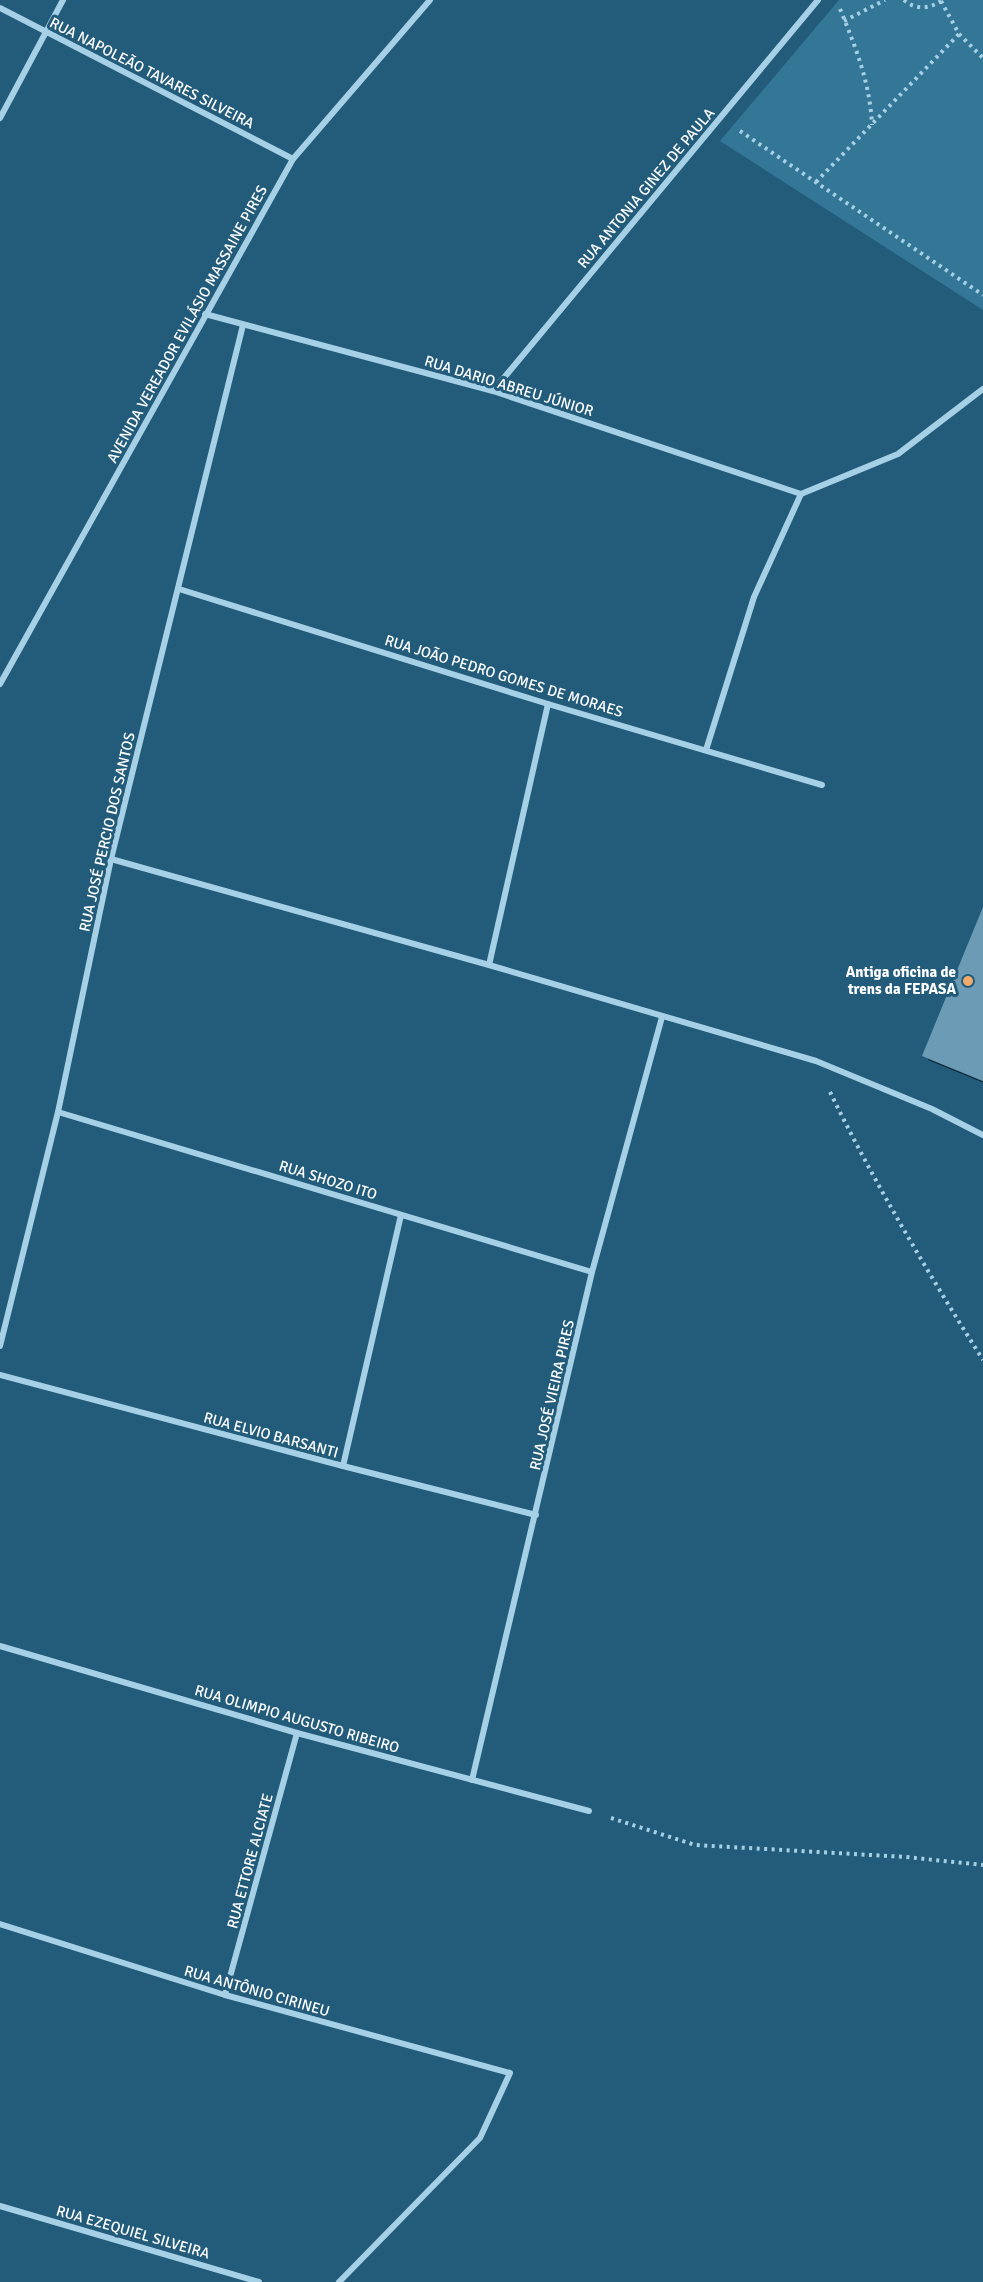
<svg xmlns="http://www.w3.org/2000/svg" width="983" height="2282" viewBox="0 0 983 2282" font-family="Signika,sans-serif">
  <defs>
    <filter id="shadow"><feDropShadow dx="6" dy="4" stdDeviation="0" flood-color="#0009"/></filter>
  </defs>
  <rect width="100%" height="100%" fill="#235c7b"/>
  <path fill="#337696" d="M839,0H983V310L720,141Z"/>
  <path fill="#6c9cb5" filter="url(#shadow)" d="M983,907V1081L922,1056Z"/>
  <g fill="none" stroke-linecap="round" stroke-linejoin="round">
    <g stroke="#a6d0e5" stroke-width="4" stroke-dasharray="3 4.5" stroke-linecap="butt">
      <path d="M904,0C915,10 929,9 941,1"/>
      <path d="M941,1L959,34L983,58"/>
      <path d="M840,9C856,48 870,83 872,125"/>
      <path d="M844,21L885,0"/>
      <path d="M740,131L983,295"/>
      <path d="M816,182L959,34"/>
      <path d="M830,1092C875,1184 928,1273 983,1360"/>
      <path d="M611,1818L695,1845L906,1857L983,1865"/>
    </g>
    <g stroke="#a6d0e5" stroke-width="6">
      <path d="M0,8L293,159"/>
      <path d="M0,118L63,0"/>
      <path d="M205,314L493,391L801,494"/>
      <path d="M493,391L818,0"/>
      <path d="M179,589L548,704L822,785"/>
      <path d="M0,684L293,159L430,0"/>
      <path d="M706,750L754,597L801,494L898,454L983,389"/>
      <path d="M111,859L489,965L816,1061L932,1109L983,1135"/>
      <path d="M489,965L548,704"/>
      <path d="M58,1112L592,1272"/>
      <path d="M0,1346L58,1112L111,859L243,325"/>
      <path d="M0,1375L343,1466L536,1515"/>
      <path d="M343,1466L401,1215"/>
      <path d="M0,1646L297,1733L589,1811"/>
      <path d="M472,1780L592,1272L662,1017"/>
      <path d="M0,1924L225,1995L510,2073L480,2138L339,2282"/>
      <path d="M225,1995L297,1733"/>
      <path d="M0,2206L259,2282"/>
    </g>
  </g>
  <circle fill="#f0ab69" stroke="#235c7b" stroke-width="2" cx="968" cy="981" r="6"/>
  <g text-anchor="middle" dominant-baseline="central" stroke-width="6" stroke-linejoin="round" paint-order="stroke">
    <g font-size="15" fill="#fff" stroke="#235c7b">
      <text transform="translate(152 73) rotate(27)">RUA NAPOLEÃO TAVARES SILVEIRA</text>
      <text transform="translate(646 188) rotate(-50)">RUA ANTONIA GINEZ DE PAULA</text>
      <text transform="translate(187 324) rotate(-61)">AVENIDA VEREADOR EVILÁSIO MASSAINE PIRES</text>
      <text transform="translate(509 386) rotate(17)">RUA DARIO ABREU JÚNIOR</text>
      <text transform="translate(504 676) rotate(17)">RUA JOÃO PEDRO GOMES DE MORAES</text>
      <text transform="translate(107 832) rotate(-77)">RUA JOSÉ PERCIO DOS SANTOS</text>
      <text transform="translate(328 1180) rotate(17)">RUA SHOZO ITO</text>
      <text transform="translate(552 1395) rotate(-77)">RUA JOSÉ VIEIRA PIRES</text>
      <text transform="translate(271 1435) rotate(15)">RUA ELVIO BARSANTI</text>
      <text transform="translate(297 1719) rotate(16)">RUA OLIMPIO AUGUSTO RIBEIRO</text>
      <text transform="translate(250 1861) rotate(-75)">RUA ETTORE ALCIATE</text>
      <text transform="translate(257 1991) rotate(16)">RUA ANTÔNIO CIRINEU</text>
      <text transform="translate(133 2232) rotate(16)">RUA EZEQUIEL SILVEIRA</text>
    </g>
    <g font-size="15" font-weight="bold" fill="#fff" stroke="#235c7b" text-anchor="end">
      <text x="956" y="972">Antiga oficina de<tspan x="956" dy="17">trens da FEPASA</tspan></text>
    </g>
  </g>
</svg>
